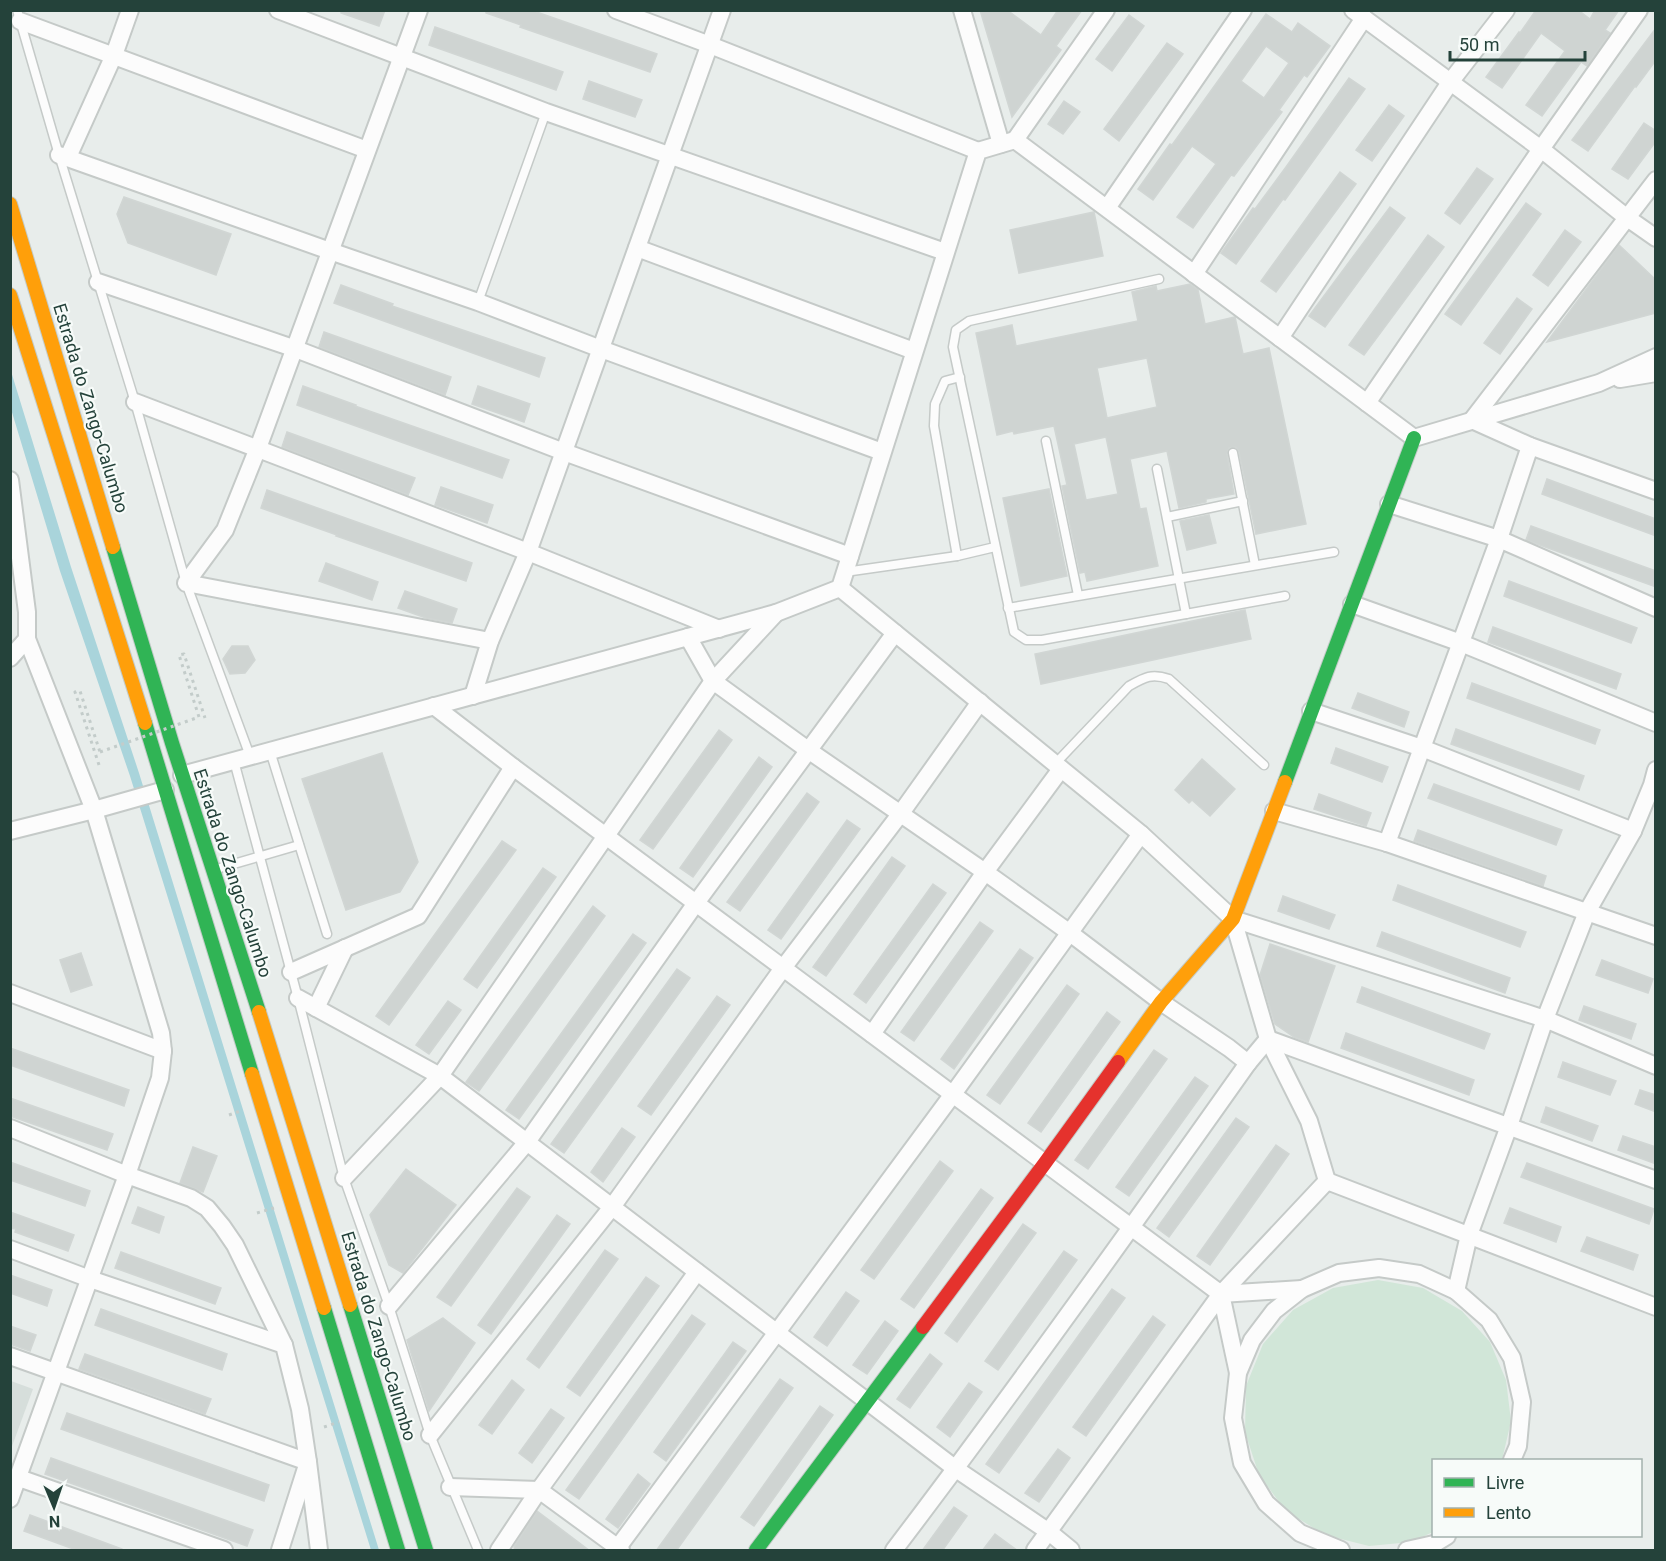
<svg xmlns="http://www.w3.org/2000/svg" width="1666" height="1561" viewBox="0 0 1666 1561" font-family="Roboto,sans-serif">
  <rect width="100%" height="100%" fill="#e8edeb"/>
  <path fill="#d6dedb" d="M11,1381L33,1389L11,1449L10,1381Z"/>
  <path fill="#d1e6d8" d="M1378,1280L1423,1288L1462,1311L1490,1342L1506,1380L1511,1421L1502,1460H1434L1433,1532L1411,1542L1369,1546L1325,1535L1286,1511L1259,1475L1245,1432L1246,1386L1263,1344L1293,1310L1333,1288Z"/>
  <path fill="#a9d4db" d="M10,368L71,567L139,773L379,1550H371L130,776L60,571L11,409Z"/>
  <g fill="#cfd4d2" stroke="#d1d6d4" stroke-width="1.5" fill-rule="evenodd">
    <path d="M341,10H385L379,26L341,13Z"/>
    <path d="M486,10H531L657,54L650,72L520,27L521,25L486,13Z"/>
    <path d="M980,10H1007L1041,35L1058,10H1082L1056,46L1061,50L1012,117Z"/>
    <path d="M1536,10H1578L1590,19L1595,10H1619L1605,30L1610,33L1587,66L1581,62L1542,116L1526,105L1565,51L1541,33L1502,88L1486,77L1519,32L1520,33Z"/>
    <path d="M1266,14L1292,32L1298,23L1330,46L1307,77L1304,75L1279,110L1282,112L1234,176L1231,175L1193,228L1177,217L1216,164L1192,146L1153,200L1138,189L1170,144L1172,145ZM1266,46L1289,63L1264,98L1241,81Z"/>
    <path d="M1129,15L1144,26L1112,71L1096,59Z"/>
    <path d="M435,27L563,72L556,90L429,45Z"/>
    <path d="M1656,28V60L1636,87L1635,86L1588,151L1572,140Z"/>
    <path d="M1167,43L1183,54L1119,141L1104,129Z"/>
    <path d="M1349,78L1365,89L1285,200L1283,199L1236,264L1221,253L1253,208L1255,209L1286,167Z"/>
    <path d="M589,81L642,100L635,117L583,99Z"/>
    <path d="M1064,101L1080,112L1063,134L1048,124Z"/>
    <path d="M1389,105L1404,116L1372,161L1356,150Z"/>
    <path d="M1644,123L1656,131V141L1628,179L1612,169Z"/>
    <path d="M1477,168L1493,179L1460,224L1445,213Z"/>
    <path d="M1340,172L1356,184L1276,292L1261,281Z"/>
    <path d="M124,197L231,234L216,275L128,243L117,214Z"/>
    <path d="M1526,203L1541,214L1461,325L1445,314Z"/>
    <path d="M1390,207L1405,218L1325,327L1309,316Z"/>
    <path d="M1094,212L1103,256L1019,273L1010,230Z"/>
    <path d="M1565,230L1581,242L1548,286L1533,275Z"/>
    <path d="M1428,235L1444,247L1364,355L1349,345Z"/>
    <path d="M1619,245L1656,280V313L1547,342Z"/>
    <path d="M1190,284L1198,290L1205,324L1235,317L1243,354L1269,348L1306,524L1256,534L1239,452L1236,447L1229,448L1227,454L1234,494L1206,499V502L1179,508L1167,451L1130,459L1140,509L1146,508L1158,566L1087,581L1085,572L1080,573L1062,486L1067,485L1054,426L1014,434L1013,431L997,435L976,333L1012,325L1016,346L1138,321L1132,292L1156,286L1157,291ZM1147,358L1157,407L1107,418L1097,368ZM1106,437L1118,494L1086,500L1074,444Z"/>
    <path d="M341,285L393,304L392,306L545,358L539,377L334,303Z"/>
    <path d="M1517,298L1532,309L1500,354L1484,343Z"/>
    <path d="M324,332L451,377L445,395L319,347Z"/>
    <path d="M303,386L356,405L355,406L509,460L502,478L297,405Z"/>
    <path d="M478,386L530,404L524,422L472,404Z"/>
    <path d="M287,432L415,478L408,495L282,447Z"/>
    <path d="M1547,479L1656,519V536L1542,494Z"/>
    <path d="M441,487L493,505L487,523L435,505Z"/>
    <path d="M1049,489L1067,576L1021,586L1003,498Z"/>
    <path d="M267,490L472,563L466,581L336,536L337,535L261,508Z"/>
    <path d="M1209,515L1216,543L1187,550L1180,521Z"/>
    <path d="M1531,526L1656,571V587L1526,540Z"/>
    <path d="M326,563L378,582L372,600L319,581Z"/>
    <path d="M1509,581L1637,628L1631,643L1504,596Z"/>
    <path d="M405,591L457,609L452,623L426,618L398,608Z"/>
    <path d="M1245,610L1251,639L1041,684L1035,654Z"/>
    <path d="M1493,627L1621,674L1616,689L1488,642Z"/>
    <path d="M232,646H248L255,660L245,673L230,674L223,659Z"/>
    <path d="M1472,683L1600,730L1595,744L1467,698Z"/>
    <path d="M1358,693L1409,712L1404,727L1352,708Z"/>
    <path d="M1456,729L1584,776L1579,790L1451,744Z"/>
    <path d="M719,730L732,740L653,849L640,840Z"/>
    <path d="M1336,748L1388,767L1382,782L1331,763Z"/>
    <path d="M382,753L418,862L400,892L346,910L302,779Z"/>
    <path d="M759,757L772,767L693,877L680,868Z"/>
    <path d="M1202,759L1235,789L1210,816L1192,800L1189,803L1175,790Z"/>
    <path d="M1434,784L1562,830L1556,845L1428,798Z"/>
    <path d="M807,793L819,802L740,911L727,902Z"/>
    <path d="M1319,794L1371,813L1366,826L1314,809Z"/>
    <path d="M847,820L860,829L781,939L768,930Z"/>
    <path d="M1418,830L1546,876L1543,886L1414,841Z"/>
    <path d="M502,841L516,850L389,1025L376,1016Z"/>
    <path d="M892,857L905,866L826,976L813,967Z"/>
    <path d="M543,868L556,877L477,988L464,979Z"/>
    <path d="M933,884L946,893L866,1003L854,994Z"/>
    <path d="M1398,885L1526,932L1520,947L1393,900Z"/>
    <path d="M1283,896L1335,915L1329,929L1278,911Z"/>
    <path d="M593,906L605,916L479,1091L466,1082Z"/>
    <path d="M980,922L993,931L914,1041L901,1032Z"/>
    <path d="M1382,932L1510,978L1505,993L1377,946Z"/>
    <path d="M633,934L646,943L519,1119L506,1110Z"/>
    <path d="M1270,944L1335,966L1308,1042L1294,1037L1275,1024L1260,975Z"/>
    <path d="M1020,949L1033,958L954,1069L941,1059Z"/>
    <path d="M81,953L92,985L71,992L60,960Z"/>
    <path d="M1602,960L1653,979L1648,993L1596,975Z"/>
    <path d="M677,969L690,978L564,1153L551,1144Z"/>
    <path d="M1067,985L1079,994L1000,1104L987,1095Z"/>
    <path d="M1362,987L1490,1034L1484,1049L1357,1002Z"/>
    <path d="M717,996L730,1005L651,1115L638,1106Z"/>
    <path d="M448,1001L461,1010L429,1054L416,1045Z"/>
    <path d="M1584,1006L1636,1024L1631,1039L1579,1020Z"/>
    <path d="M1107,1012L1120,1022L1041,1132L1028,1123Z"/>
    <path d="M1346,1033L1474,1080L1469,1095L1341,1048Z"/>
    <path d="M10,1048L129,1090L124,1106L10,1065Z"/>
    <path d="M1154,1050L1167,1059L1088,1169L1075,1160Z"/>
    <path d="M1563,1062L1616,1081L1610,1095L1558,1077Z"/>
    <path d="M1195,1077L1208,1086L1129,1196L1116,1187Z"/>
    <path d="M1640,1090L1656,1095V1112L1635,1104Z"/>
    <path d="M10,1098L113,1134L107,1150L10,1116Z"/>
    <path d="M1546,1107L1598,1126L1592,1141L1541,1122Z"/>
    <path d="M1236,1118L1249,1127L1169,1237L1157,1228Z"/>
    <path d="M622,1128L635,1137L603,1182L591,1172Z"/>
    <path d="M1623,1136L1656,1147V1164L1618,1150Z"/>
    <path d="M1276,1145L1289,1154L1210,1265L1197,1256Z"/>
    <path d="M193,1147L217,1156L203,1192L180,1183Z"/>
    <path d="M940,1161L953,1171L874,1279L861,1270Z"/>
    <path d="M10,1162L90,1191L85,1206L10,1180Z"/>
    <path d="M1527,1163L1654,1209L1649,1224L1521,1177Z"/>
    <path d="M406,1169L456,1205L403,1273L389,1265L370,1215Z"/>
    <path d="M517,1188L530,1197L451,1306L437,1297Z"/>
    <path d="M981,1189L993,1198L914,1308L901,1299Z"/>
    <path d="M138,1207L164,1217L159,1233L132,1223Z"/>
    <path d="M1510,1208L1561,1227L1556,1242L1504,1223Z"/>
    <path d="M10,1212L74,1235L68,1251L15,1232L16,1229L10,1228Z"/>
    <path d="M557,1215L570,1224L491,1334L478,1325Z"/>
    <path d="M1023,1224L1036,1233L957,1342L945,1333Z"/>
    <path d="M1587,1237L1638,1255L1633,1270L1581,1251Z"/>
    <path d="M605,1250L618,1259L539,1368L527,1359Z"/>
    <path d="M1064,1251L1077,1260L998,1370L985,1361Z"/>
    <path d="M121,1252L221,1288L215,1304L115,1268Z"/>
    <path d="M10,1275L52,1290L47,1306L10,1293Z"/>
    <path d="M646,1277L659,1286L580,1396L567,1387Z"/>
    <path d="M1112,1289L1125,1298L999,1473L986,1464Z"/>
    <path d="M846,1292L859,1301L827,1346L814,1337Z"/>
    <path d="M101,1309L227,1354L222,1370L95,1325Z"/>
    <path d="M692,1315L705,1324L579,1499L566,1490Z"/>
    <path d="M1153,1316L1165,1325L1086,1436L1073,1427Z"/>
    <path d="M443,1318L475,1343L429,1411L407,1340Z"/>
    <path d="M885,1321L898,1331L867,1374L853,1365Z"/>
    <path d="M10,1326L36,1335L30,1351L10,1344Z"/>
    <path d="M733,1342L746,1351L666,1461L654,1452Z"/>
    <path d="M85,1354L211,1399L205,1414L79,1369Z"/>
    <path d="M930,1354L942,1364L910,1408L897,1399Z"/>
    <path d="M780,1379L793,1388L676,1551H656Z"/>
    <path d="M512,1380L524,1390L492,1434L479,1425Z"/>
    <path d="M969,1383L982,1392L950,1437L937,1427Z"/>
    <path d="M820,1406L833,1415L754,1526L741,1517Z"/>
    <path d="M551,1409L564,1418L532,1463L519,1453Z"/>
    <path d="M67,1413L269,1485L264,1501L61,1429Z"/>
    <path d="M1058,1449L1070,1458L1039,1502L1025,1493Z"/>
    <path d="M51,1458L253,1530L247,1546L45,1474Z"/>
    <path d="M638,1474L650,1484L618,1528L606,1519Z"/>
    <path d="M954,1507L967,1516L942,1551H922Z"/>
    <path d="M537,1511L590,1551H515L514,1547Z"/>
    <path d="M30,1515L122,1549V1551H79L24,1531Z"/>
    <path d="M995,1534L1018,1551H982Z"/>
  </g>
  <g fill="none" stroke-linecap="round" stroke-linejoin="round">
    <defs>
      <g id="lane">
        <path d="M17,10L59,155L135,402L186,583L250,756"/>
        <path d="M1159,279L969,321L956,330L953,347L1014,632L1026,640H1042L1285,596"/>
        <path d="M478,302L546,112"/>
        <path d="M1046,441L1078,595"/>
        <path d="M1233,453L1255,565"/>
        <path d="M1157,469L1186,614"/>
        <path d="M1167,517L1243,501"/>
        <path d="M957,556L934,426L935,404L945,381L960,377"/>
        <path d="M845,572L957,556L995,547"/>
        <path d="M1008,608L1334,552"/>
        <path d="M270,751L327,934"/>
        <path d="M234,761L298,998L344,1178L389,1306L430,1435L478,1550"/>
        <path d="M1055,764L1129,686C1145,677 1152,673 1169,679L1264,765"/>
        <path d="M213,870L299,845"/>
      </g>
      <g id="street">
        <path d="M278,10L546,112L945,252"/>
        <path d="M419,10L258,448L229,520L225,530L186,583L490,641"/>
        <path d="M616,10L710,45L978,151"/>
        <path d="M962,10L1001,144"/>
        <path d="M1353,10L1541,149L1626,217L1656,238"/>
        <path d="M20,21L367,150"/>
        <path d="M1015,140L1106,10"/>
        <path d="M59,155L330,251L478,302L601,349L882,452"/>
        <path d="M68,157L114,55L130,10"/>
        <path d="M1656,180L1472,420L1530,446L1656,491"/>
        <path d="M1107,208L1243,10"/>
        <path d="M637,248L914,351"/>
        <path d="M1194,274L1364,18"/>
        <path d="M98,282L293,348L564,452L850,556"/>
        <path d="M1280,338L1451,81L1506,10"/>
        <path d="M1620,379L1656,373"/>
        <path d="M135,402L528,552L719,629"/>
        <path d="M1367,403L1541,149L1639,10"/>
        <path d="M10,480L27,612V639L94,810L161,1033L163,1051L160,1078L127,1175L10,1499"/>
        <path d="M1389,504L1499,539L1656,608"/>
        <path d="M840,588L978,151L1015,140L1414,438L1599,383L1656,357"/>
        <path d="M840,588L1141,834L1233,919L1545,1019L1656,1066"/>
        <path d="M1352,604L1461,643L1656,723"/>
        <path d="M688,637L713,681L808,750L985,872L1070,933L1161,1002L1229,1048L1248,1063"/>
        <path d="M10,658L27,639"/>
        <path d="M473,696L490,641L528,552L722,10"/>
        <path d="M434,706L513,767L1221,1294L1302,1289"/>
        <path d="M1311,711L1422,748L1633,831"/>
        <path d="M182,775L776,613L840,588"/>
        <path d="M1274,811L1387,843L1656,936"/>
        <path d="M10,831L94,810L165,790"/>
        <path d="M1387,843L1499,539L1530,446"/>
        <path d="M1233,919L1268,1039L1309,1121L1327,1181"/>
        <path d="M291,972L418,916L513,767"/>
        <path d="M10,993L163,1051"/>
        <path d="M298,998L440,1076L956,1469L1049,1532L1071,1550"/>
        <path d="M316,1008L345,948"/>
        <path d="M872,1034L985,872L1061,769"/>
        <path d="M10,1128L127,1175L191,1198L207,1208L222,1226L235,1245L284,1345"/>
        <path d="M344,1178L440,1076L713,681L776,613"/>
        <path d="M1327,1181L1656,1307"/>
        <path d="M10,1249L90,1279L284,1345L300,1409L308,1462L280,1550"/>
        <path d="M1456,1291L1469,1235L1509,1126L1545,1019L1587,912L1633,831L1652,785L1656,770"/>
        <path d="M1221,1294L1238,1373"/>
        <path d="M389,1306L527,1142L696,903L895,633"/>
        <path d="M10,1356L308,1462L319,1550"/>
        <path d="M430,1435L612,1207L783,968L901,813L980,702"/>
        <path d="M19,1478L224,1550"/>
        <path d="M450,1487L539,1490L621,1550"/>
        <path d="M499,1550L539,1490L697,1272"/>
        <path d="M616,1550L953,1094L1141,834"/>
        <path d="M894,1550C1015,1391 1132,1227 1248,1063L1268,1039L1656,1180"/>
        <path d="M1035,1550L1221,1294L1327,1181"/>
        <path d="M1341,1550L1300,1533L1266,1503L1242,1463L1233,1418L1238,1373L1252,1340L1274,1311L1302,1289L1339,1273L1379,1268L1419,1274L1456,1291L1489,1320L1512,1358L1522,1402L1518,1446L1512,1460"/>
        <path d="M1407,1550L1434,1544L1447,1536"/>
      </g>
      <g id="fast">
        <path d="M113,547L172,743L259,1012"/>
        <path d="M145,723L252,1074"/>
        <path d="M1285,782L1414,438"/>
        <path d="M350,1305L426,1550"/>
        <path d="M324,1308L398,1550"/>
        <path d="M756,1550L923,1327"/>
      </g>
      <g id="slow">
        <path d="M10,204L113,547"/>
        <path d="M10,295L145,723"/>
        <path d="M259,1012L350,1305"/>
        <path d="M1118,1062L1161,1002L1233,919L1285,782"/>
        <path d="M252,1074L324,1308"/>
      </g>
      <path id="jam" d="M923,1327L1045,1163L1118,1062"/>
    </defs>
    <use href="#lane" stroke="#c5cac8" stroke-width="11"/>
    <use href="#street" stroke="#c5cac8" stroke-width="20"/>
    <use href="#fast" stroke="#c3cbc8" stroke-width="16"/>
    <use href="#slow" stroke="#c3cbc8" stroke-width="16"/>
    <use href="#jam" stroke="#c3cbc8" stroke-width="16"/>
    <g stroke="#c3ccca" stroke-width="3" stroke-dasharray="3 4.5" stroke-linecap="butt">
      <path d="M199,717L179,655L184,654L205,718"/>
      <path d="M99,765L75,692L80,691L100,752"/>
      <path d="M229,1115L243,1110"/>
      <path d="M257,1213L274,1208"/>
      <path d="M324,1427L339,1422"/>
    </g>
    <use href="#lane" stroke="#fcfcfc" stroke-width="8"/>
    <use href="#street" stroke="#fcfcfc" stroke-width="16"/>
    <use href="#fast" stroke="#30b455" stroke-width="14"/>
    <use href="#slow" stroke="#ff9f0a" stroke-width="14"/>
    <use href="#jam" stroke="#e5322d" stroke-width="14"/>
    <path stroke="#c3ccca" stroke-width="3" stroke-dasharray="3 4.5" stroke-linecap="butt" d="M100,752L199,717"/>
  </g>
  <g text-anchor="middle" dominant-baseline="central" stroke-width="4.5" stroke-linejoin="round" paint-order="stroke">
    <g font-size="18" fill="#24423a" stroke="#f7fbf9">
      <text transform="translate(91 408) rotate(73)">Estrada do Zango-Calumbo</text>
      <text transform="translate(233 873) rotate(72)">Estrada do Zango-Calumbo</text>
      <text transform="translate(379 1336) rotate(73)">Estrada do Zango-Calumbo</text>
    </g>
  </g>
  <rect width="1666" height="1561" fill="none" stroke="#24423a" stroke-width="24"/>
  <rect x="1432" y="1459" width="210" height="78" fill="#f7fbf9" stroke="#a3b1ad" stroke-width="1.5"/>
  <rect x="1444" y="1478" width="30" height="9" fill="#30b455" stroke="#a3b1ad" stroke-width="1.5"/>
  <text x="1486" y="1489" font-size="18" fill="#24423a">Livre</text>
  <rect x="1444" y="1508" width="30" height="9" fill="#ff9f0a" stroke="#a3b1ad" stroke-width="1.5"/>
  <text x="1486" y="1519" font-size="18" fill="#24423a">Lento</text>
  <g transform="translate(54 1507) rotate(178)" stroke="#f7fbf9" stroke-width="4.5" paint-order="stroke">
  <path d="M0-4.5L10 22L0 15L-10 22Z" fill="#24423a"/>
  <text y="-9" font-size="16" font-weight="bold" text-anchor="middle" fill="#24423a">N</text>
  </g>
  <path d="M1450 51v9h135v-9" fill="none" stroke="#24423a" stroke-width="3"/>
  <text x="1459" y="51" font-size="18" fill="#24423a" stroke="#f7fbf9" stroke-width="4.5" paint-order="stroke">50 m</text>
</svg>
